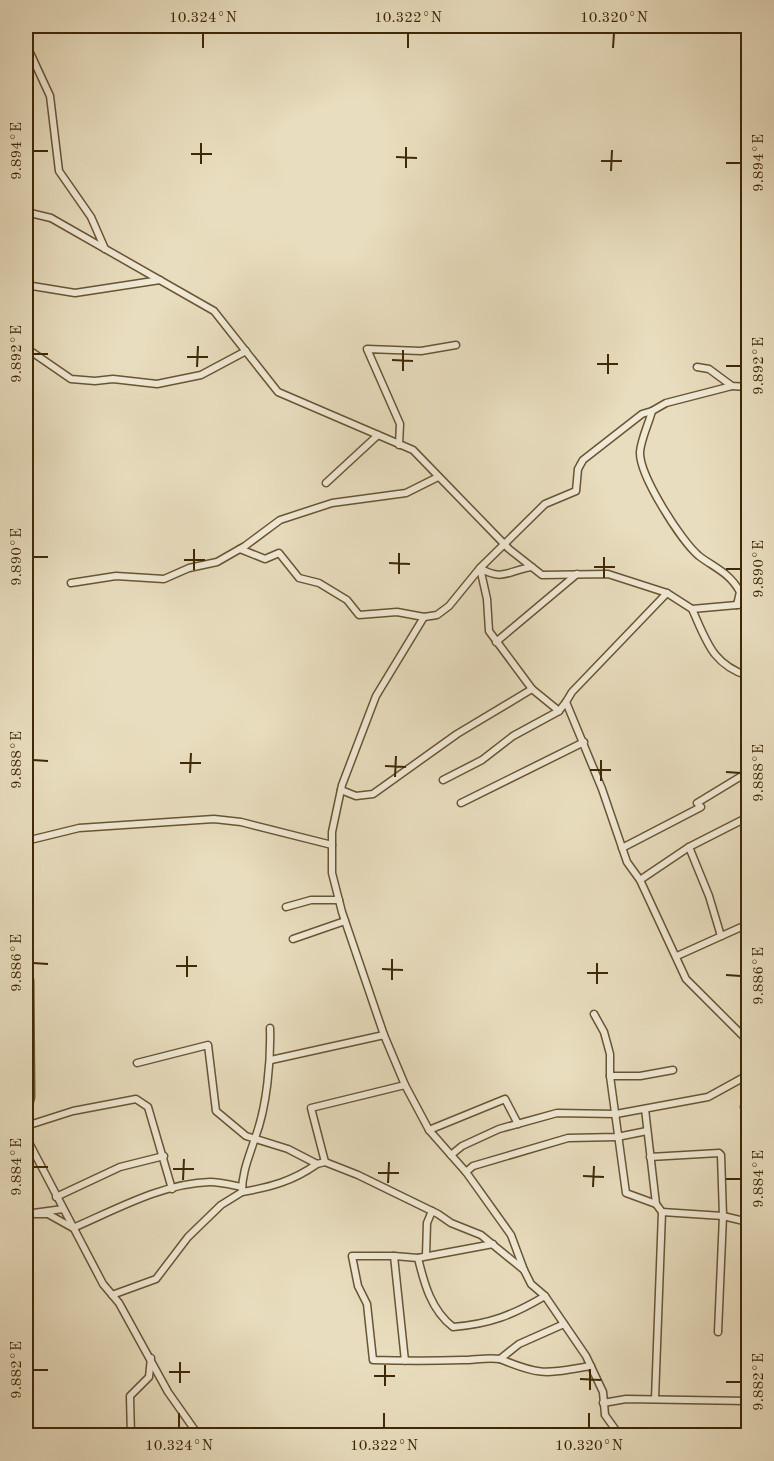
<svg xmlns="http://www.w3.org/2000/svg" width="774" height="1461" viewBox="0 0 774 1461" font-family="'Old Standard TT',serif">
  <rect width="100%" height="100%" fill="#e8ddbe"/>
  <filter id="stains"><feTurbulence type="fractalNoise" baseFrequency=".00333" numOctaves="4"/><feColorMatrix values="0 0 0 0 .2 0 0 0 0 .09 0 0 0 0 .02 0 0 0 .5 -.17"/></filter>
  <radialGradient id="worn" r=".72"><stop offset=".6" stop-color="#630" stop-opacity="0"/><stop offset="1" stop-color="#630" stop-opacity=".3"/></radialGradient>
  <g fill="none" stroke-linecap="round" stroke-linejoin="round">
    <defs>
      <g id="minor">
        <path d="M26,44L50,96L59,171L91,217L105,249"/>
        <path d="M26,212L51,218L214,311L278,392L413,450L509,549L542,575L608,574L667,593L692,609L748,604"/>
        <path d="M26,285L75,293L160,280"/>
        <path d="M26,348L71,379L95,381L113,379L157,384L201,375L246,351"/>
        <path d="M697,367L709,369L732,386L748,387"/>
        <path d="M732,386L666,403L652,411C649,423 641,439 640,452C639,475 681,541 699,556C715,568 730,573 740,592L737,605"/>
        <path d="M399,445L400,424L367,349L421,351L456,345"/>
        <path d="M326,483L378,435"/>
        <path d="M240,549L265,559L279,553L299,578L319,583L347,600L359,615L397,612L424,617L437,615L449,606L480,568L545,504L576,491L578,469L583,460L642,414L652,411"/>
        <path d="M532,567C509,570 503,582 480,568L487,599L489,631L532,689L559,711"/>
        <path d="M71,583L116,576L164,579L189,568L217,562L245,546L280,520L332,503L406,493L438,477"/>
        <path d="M667,593L572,692L566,702L602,789L627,862L640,880L686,979L748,1041"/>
        <path d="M692,609C707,642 712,664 748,676"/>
        <path d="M424,617L376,696L342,785L332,832V873L342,912L384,1035L405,1085L429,1130L466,1172L511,1235L524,1270"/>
        <path d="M496,642L577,574"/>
        <path d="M443,780L482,760L513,736L559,711L566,702"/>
        <path d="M341,790L356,796L373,794L457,734L532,689"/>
        <path d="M461,803L584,742"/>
        <path d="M697,803L748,772"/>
        <path d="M26,841L79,828L214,819L241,822L332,845"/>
        <path d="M689,847L709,896L721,936"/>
        <path d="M622,848L701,807"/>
        <path d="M640,880L689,847L748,817"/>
        <path d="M286,907L311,900H339"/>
        <path d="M293,939L345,921"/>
        <path d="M677,956L748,924"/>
        <path d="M594,1014L604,1032L610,1054V1076L626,1193L656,1204"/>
        <path d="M271,1060L384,1035"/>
        <path d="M137,1063L208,1045L216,1111L246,1136L288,1149L317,1164L325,1162L358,1175L438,1214L451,1223L481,1235L524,1270L531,1284L545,1296L586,1356L603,1392L605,1415L620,1436"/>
        <path d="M610,1076H640L673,1070"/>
        <path d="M744,1107L748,1105"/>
        <path d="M645,1109L656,1204L662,1212L655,1399"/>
        <path d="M26,1116L31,1097L30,980"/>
        <path d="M26,1126L73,1111L136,1099L148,1107L172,1189"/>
        <path d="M429,1130L505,1099L518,1124"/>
        <path d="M26,1137L103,1284L119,1303L168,1392L199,1436"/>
        <path d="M451,1155L462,1146L499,1129L557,1113L616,1114L708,1097L748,1075"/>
        <path d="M650,1157L719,1153L721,1155L723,1216L718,1332"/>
        <path d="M325,1162L311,1108L405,1085"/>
        <path d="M466,1172L473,1166L568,1138L617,1137L647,1131"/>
        <path d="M242,1192C271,1187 293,1181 317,1164"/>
        <path d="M56,1197L120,1167L164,1156"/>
        <path d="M662,1212L723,1216L748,1222"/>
        <path d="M26,1214L63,1209"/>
        <path d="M35,1214H48L73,1228C115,1210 163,1183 210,1182C220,1182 232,1185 242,1187"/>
        <path d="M394,1256L418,1258C424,1283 431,1310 453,1327C490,1324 513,1315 545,1296"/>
        <path d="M426,1256L427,1223L432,1211"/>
        <path d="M418,1258L493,1244"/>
        <path d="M112,1295L156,1279L188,1237L221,1205L242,1192C242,1172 249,1157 255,1138C267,1107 271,1060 270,1028"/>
        <path d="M500,1359C544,1377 546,1373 591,1366"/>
        <path d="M405,1361L394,1256H352L358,1286L367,1304L373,1360C403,1361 433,1361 462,1360C475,1360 487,1357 500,1359L519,1344L564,1324"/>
        <path d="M603,1403L626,1399L748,1401"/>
        <path d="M131,1436L130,1396L149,1377L151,1358"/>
      </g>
    </defs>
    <use href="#minor" stroke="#685532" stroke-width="9"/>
    <use href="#minor" stroke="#f0e9d5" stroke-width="6"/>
  </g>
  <path fill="none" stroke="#3e2804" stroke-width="2" d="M203,48V33M408,48V33M613,48L614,33M33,151H48M191,154H212M396,157L417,158M601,161H622M726,163H741M201,164V143M406,168V147M611,171L612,150M33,354H48M187,357H208M392,360L413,361M597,364H618M726,366H741M197,367L198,346M403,371V350M608,374V354M33,557H48M184,560H205M389,563L410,564M594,567H615M726,569H741M194,570V549M399,574V553M604,578V557M33,760L48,761M180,763H201M385,766L406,767M590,770H611M726,772L741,773M190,773L191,753M395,777L396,756M601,781V760M33,963L48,964M176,966H197M382,969L403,970M587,973H608M726,975L741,976M187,977V956M392,980V959M597,984V963M33,1167H48M173,1169H194M378,1173H399M583,1176L604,1177M726,1179H741M183,1180L184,1159M388,1183L389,1162M593,1187L594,1166M33,1370H48M169,1372H190M374,1376H395M580,1379L601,1380M726,1382H741M180,1383V1362M385,1386V1365M590,1390V1369M179,1428V1413M384,1428V1413M589,1428V1413"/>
  <rect width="774" height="1461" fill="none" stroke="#e8ddbe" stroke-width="66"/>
  <rect x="33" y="33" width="708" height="1395" fill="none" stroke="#3e2804" stroke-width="2"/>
  <g font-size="15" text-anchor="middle" fill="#3e2804">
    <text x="203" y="22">10.324°N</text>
    <text x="408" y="22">10.322°N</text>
    <text x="614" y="22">10.320°N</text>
    <text transform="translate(16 151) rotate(-90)" y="5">9.894°E</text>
    <text transform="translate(758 163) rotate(-90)" y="5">9.894°E</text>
    <text transform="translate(16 354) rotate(-90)" y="5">9.892°E</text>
    <text transform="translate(758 366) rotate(-90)" y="5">9.892°E</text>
    <text transform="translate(16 557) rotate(-90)" y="5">9.890°E</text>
    <text transform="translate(758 569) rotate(-90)" y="5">9.890°E</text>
    <text transform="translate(16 760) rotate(-90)" y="5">9.888°E</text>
    <text transform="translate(758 773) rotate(-90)" y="5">9.888°E</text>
    <text transform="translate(16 963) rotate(-90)" y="5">9.886°E</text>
    <text transform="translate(758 976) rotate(-90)" y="5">9.886°E</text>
    <text transform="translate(16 1167) rotate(-90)" y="5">9.884°E</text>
    <text transform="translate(758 1179) rotate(-90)" y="5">9.884°E</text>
    <text transform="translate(16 1370) rotate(-90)" y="5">9.882°E</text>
    <text transform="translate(758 1382) rotate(-90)" y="5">9.882°E</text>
    <text x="179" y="1450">10.324°N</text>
    <text x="384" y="1450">10.322°N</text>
    <text x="589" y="1450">10.320°N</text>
  </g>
  <rect width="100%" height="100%" filter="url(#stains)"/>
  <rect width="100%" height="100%" fill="url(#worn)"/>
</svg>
